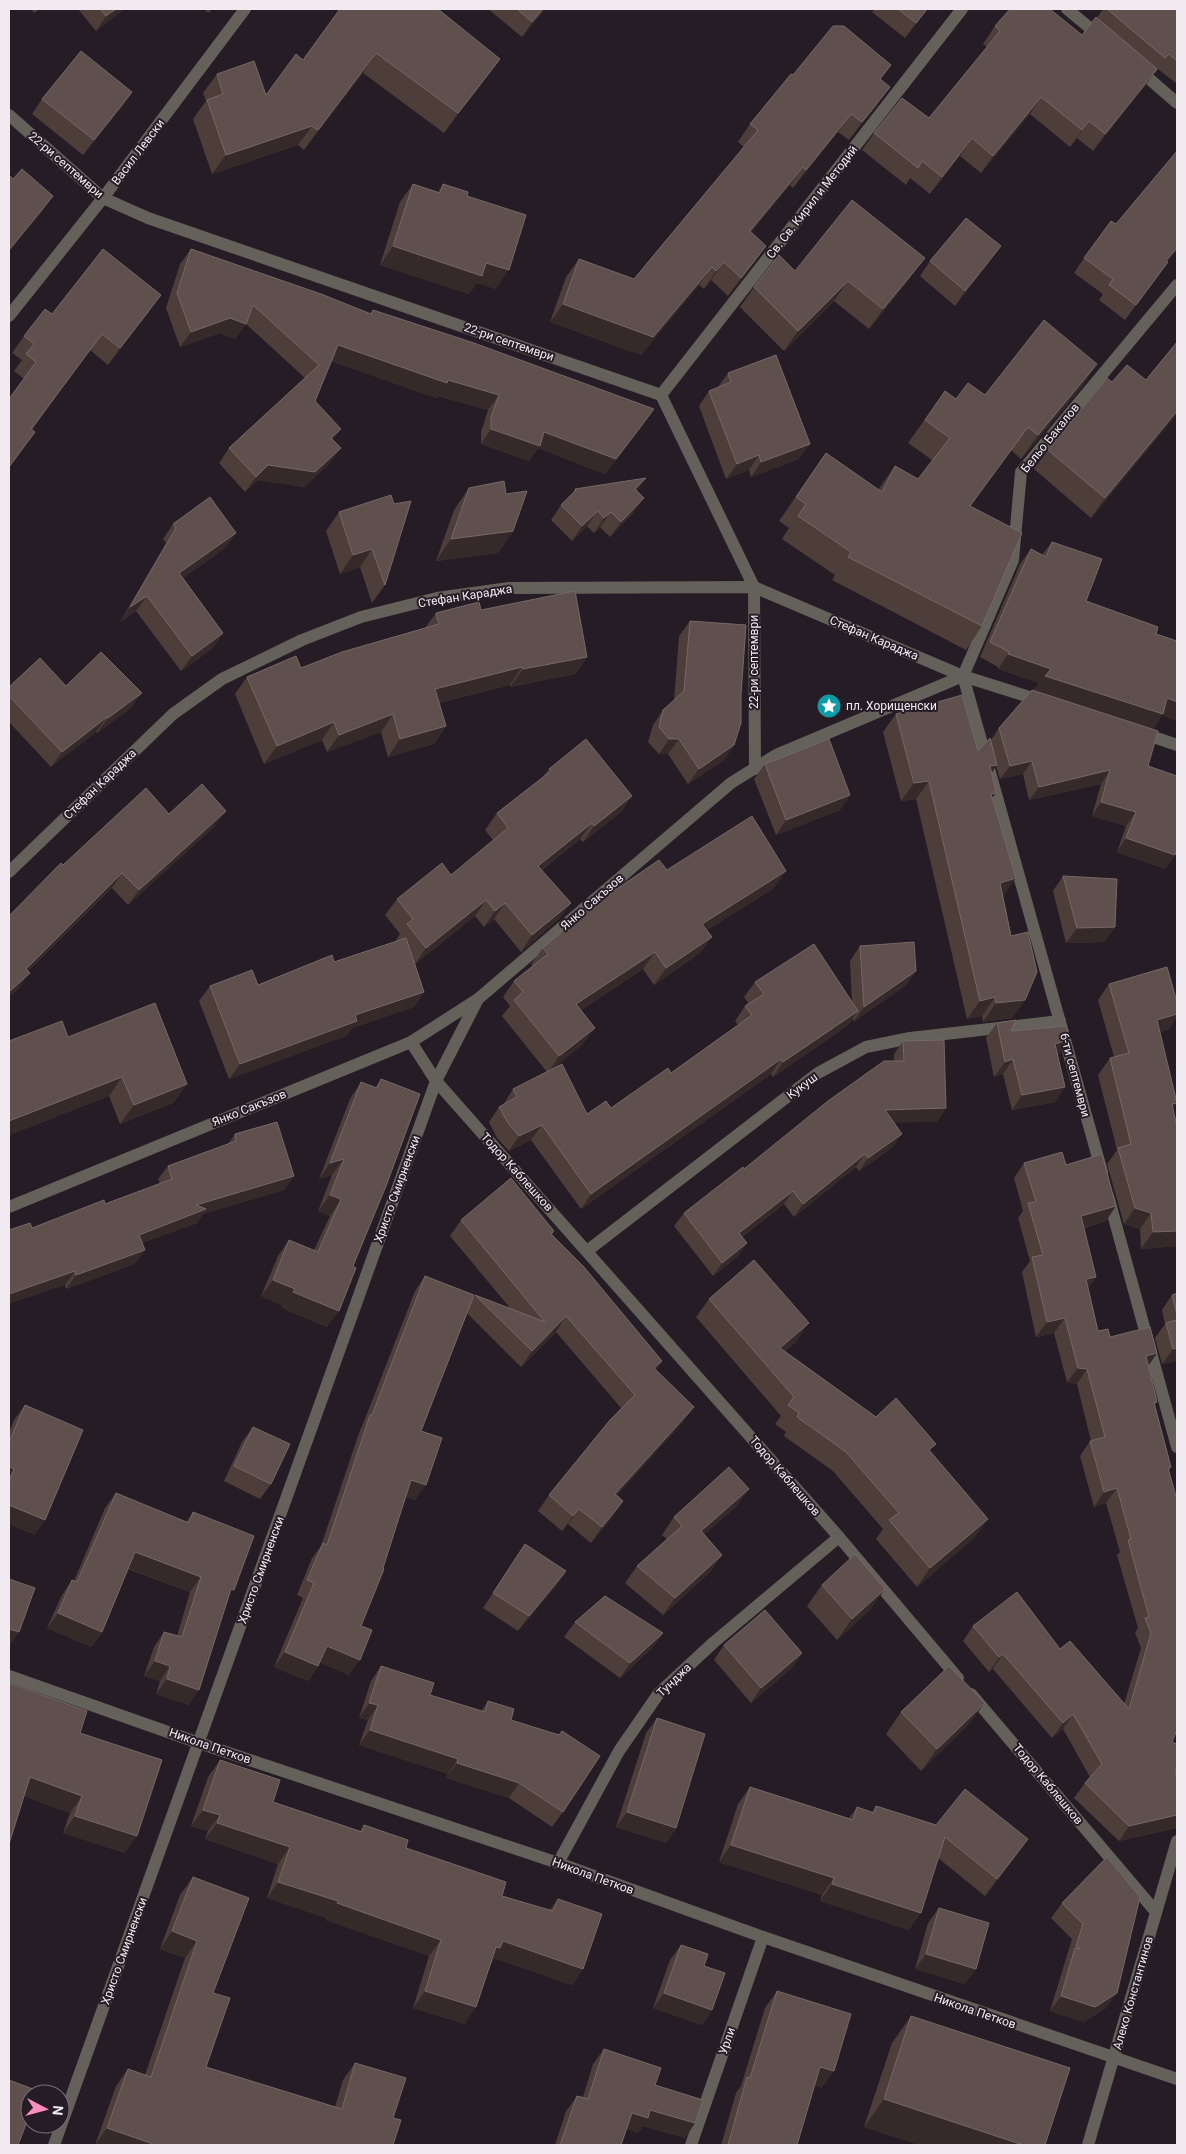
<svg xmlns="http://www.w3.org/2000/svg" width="1186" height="2154" viewBox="0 0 1186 2154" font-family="Roboto,sans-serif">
  <rect width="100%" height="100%" fill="#261c26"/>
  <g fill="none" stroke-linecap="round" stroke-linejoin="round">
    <g stroke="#63615a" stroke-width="12">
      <path d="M1067,9L1102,38"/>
      <path d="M1138,69L1177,103"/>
      <path d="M9,115L103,198L148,218L661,395L754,587L755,769"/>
      <path d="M9,316L103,198L245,9"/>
      <path d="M661,395L962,9"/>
      <path d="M963,676L1102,1172"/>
      <path d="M963,676L1013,560L1021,472L1177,285"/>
      <path d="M1142,733L1177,745"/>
      <path d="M9,872L173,714L222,679L302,640L361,617L437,598L509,588L754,587L963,676"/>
      <path d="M411,1042L436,1081L839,1537L958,1678"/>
      <path d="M1108,1196L1177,1447"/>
      <path d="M9,1207L411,1042L478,999L731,783L776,755L963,676L1042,701"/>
      <path d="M587,1251L818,1073L866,1047L910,1038L1060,1021"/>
      <path d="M971,1694L1156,1912"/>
      <path d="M558,1863L619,1751L659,1693L713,1643L839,1537"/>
      <path d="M54,2145L436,1081L478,999"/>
      <path d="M691,2145L763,1937"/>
      <path d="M1088,2145L1177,1841"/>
    </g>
    <path stroke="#63615a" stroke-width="12" d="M9,1676L199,1743L558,1863L763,1937L1177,2079"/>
  </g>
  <g fill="#4d3e3a">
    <path d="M31,9H40L34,13Z"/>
    <path d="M78,9H124L96,31Z"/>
    <path d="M203,9H212L209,13Z"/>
    <path d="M340,9L500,59L486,78L444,133L363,73L304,150L298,145L212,174L193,119L206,101L203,93L217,74L266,95L303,60Z"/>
    <path d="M488,9H545L522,37Z"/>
    <path d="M875,9H928L905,38L872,12Z"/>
    <path d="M1103,9H1177V84L1158,69L1155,73H1154L1145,86L1093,151L1077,138L1070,147L1030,114L981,173L960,156L930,194L910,178L906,185L862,150L874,133L929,118L987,47L983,44L995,26L1082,35L1097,18Z"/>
    <path d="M793,75L881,80L877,105L849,140L838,132L793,188L790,185L751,232L766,246L753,264L728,296L711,280L704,289L699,285L641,355L550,322L566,277L579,259L634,279L744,147L738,142L750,124Z"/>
    <path d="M132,92L122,107L83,155L32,114L42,99Z"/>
    <path d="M413,184L438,192L443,184L467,196L496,289L477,283L469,294L380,265L400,202Z"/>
    <path d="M191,249L370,314L373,310L644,424L605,474L538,448L529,461L481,444V432L488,410L438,396L436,398L331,361L315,401L333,440L330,463L304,487L258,480L245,492L219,463L229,448L305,378L246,324L235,339L220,333L180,347L166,308L180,264Z"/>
    <path d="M1084,258L1167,262L1157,277L1125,320L1099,300L1103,294L1074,273Z"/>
    <path d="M930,261H990L955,306L920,276Z"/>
    <path d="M795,271L911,277L869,329L834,301L784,351L740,307L754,287Z"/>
    <path d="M149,312L108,365L90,350L32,430L23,449L24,379L14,371L22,360L12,353L24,336L52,314Z"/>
    <path d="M1177,342V414L1091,518L1034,469L1048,450L1112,382L1146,380Z"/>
    <path d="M728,373L799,459L751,477L749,470L726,479L699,406L709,391L718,387Z"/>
    <path d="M1081,388L1021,459L1011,450L970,506L982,626L966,650L832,580L835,575L782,539L789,528L779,521L826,453L878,490L895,466L918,479L932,460L908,443L945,391L956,399L985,395Z"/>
    <path d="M469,488L506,494L513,531L498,553L436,561L454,510Z"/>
    <path d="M575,489L637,491L633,513L610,537L600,527L594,533L587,526L572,541L551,520L561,505L570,497Z"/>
    <path d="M394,504L385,585L372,603L360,567L340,574L326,531L339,512Z"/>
    <path d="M173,524L236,533L225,548L183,578L223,633L213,648L181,671L136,611L120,622L166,543L163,539Z"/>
    <path d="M1052,542L1086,601L1156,634L1177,641V721L1162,715L1153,729L1034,690L1039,683L998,669V667L980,657L1020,564L1031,549L1042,555Z"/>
    <path d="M481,610L587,657L575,674L510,687V685L439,703L446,726L434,744L388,757L381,732L327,752L322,740L264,764L235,694L247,677L301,668L425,628L436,613Z"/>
    <path d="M690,621L734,745L724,760L688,784L668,754H659L648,742L653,725L663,710L674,700L679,636Z"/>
    <path d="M66,686L131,708L97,733L96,732L51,767L9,722V687Z"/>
    <path d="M896,714L978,751L991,740L999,728L1148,766L1175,855L1165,869L1117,852L1126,826L1092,816L1101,784L1029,800L1023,774L1000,779L996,766L992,773V799L1003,897L1025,1000L1012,1018L983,1022L982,1016L967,1019L916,799L901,801L883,732Z"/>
    <path d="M765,764L850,795L840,810L776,835L754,779Z"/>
    <path d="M549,769L632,796L621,812L583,842L580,839L542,870L571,903L559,919L521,952L494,919L484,927L475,916L415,964L424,992L414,1007L352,1028L346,1036L229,1079L199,1001L210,986L258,985L334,962L397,941L396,940L400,934L385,915L397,899L451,875L493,840L485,830L497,813L542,778Z"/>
    <path d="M169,814L215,826L128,905L112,888L28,971L19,988L9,997V916L63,865Z"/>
    <path d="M667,870L774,888L707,930L712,937L700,953L654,985L643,969L581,1010L583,1044L551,1070L587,1114L611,1108L671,1073L738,1025L735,1021L745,1006L749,1004L744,997L755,982L852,1002L850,961L860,946L916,971L905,986L853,1022V1018L847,1026L773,1077L771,1074L581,1209L531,1140L509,1151L497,1138L489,1122L499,1107L503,1105L513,1089L547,1072L502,1016L510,1006L503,997L514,981L533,966L531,964L543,948Z"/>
    <path d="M1063,876L1115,927L1104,942L1066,943L1053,891Z"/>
    <path d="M1109,984L1169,1029L1160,1032L1173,1109L1177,1246L1141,1249L1140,1229L1124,1224L1107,1164L1117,1150L1098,1075L1110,1058L1114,1057L1098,1000Z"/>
    <path d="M997,1023L1011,1031L1059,1054L1057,1055L1065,1087L1055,1102L1012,1110L1003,1074L994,1077L986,1038Z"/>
    <path d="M68,1037L187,1084L173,1103L120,1124L109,1096L9,1135V1041Z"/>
    <path d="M903,1041L946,1108L937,1122H894L893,1147L859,1171L856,1167L794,1217L784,1204L742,1237L738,1256L713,1276L674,1226L684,1213L894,1061V1054Z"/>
    <path d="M381,1079L327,1327L282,1308L283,1306L261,1296L278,1256L289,1240L314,1250L330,1216L318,1211L332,1175L319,1179L350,1099L361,1082L375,1088Z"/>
    <path d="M235,1134L294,1176L284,1190L203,1214L197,1223L142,1243L135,1264L66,1289L65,1285L32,1228L105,1204L160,1184L158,1179L168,1166L228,1144Z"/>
    <path d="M1024,1163L1066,1165L1106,1221L1084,1228L1096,1277L1088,1288L1098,1331L1110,1337L1157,1353L1148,1366L1157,1402L1155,1405L1171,1467L1169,1471L1172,1742L1175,1775H1177V1828L1119,1841L1074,1798L1085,1783L1090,1777L1063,1729L1052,1738L993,1669L989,1672L963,1641L973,1626L1060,1649L1124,1704L1141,1648L1135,1633L1138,1628L1117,1555L1120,1552L1106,1503L1094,1507L1080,1456L1090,1441H1091L1077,1384L1067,1382L1054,1333L1036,1337L1022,1272L1030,1261L1018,1218L1023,1211L1014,1178Z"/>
    <path d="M461,1220L554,1231L552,1235L662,1361L656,1370L683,1422L617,1495L623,1501L612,1517L591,1543L568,1524L562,1531L538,1511L549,1495L621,1408L556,1332L521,1367L467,1313L421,1431L415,1500L406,1497L361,1626L349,1675L320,1662L318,1666L308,1681L274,1667L303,1598L297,1595L312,1558L321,1546L360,1430L363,1424L415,1291L425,1276L473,1298L475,1295L510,1308L450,1236Z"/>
    <path d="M1177,1293V1361L1162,1364L1155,1338L1165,1324L1162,1310L1172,1295Z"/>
    <path d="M709,1299L796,1342L785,1351L876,1417L931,1452L988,1519L974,1538L917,1587L876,1539L883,1529L833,1471L784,1436L786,1432L775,1424L781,1416L696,1317Z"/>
    <path d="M25,1405L35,1535L9,1524V1432L14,1420Z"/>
    <path d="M253,1427L271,1484L260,1499L224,1481L242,1442Z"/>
    <path d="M116,1493L186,1522L193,1512L229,1596L189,1705L156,1694L160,1681L144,1676L154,1647L164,1632L177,1636L190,1592L128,1569L102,1632L91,1647L47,1628L62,1595L72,1580L74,1581L105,1508Z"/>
    <path d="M737,1506L704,1534L722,1555L710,1572L663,1615L625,1583L637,1566L667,1539L662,1535L674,1517Z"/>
    <path d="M525,1544L566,1571L556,1586L518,1631L483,1608Z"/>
    <path d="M822,1585L870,1610L837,1640L807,1606Z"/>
    <path d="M575,1622L663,1633L652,1648L620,1678L564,1637Z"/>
    <path d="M724,1645L802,1653L792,1668L751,1703L714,1660Z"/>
    <path d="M381,1666L430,1695L481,1711L488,1701L511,1720L563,1812L552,1827L509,1798L446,1778L448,1774L359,1745L368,1720L359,1718L371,1681Z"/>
    <path d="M9,1683L80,1733L125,1853L63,1833L70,1813L24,1796Z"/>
    <path d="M901,1712L969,1724L921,1771L886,1734Z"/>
    <path d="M657,1718L676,1828L666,1843L616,1827L646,1733Z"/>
    <path d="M220,1760L273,1802L360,1831L364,1825L406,1848L502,1896L550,1910L558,1899L583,1969L572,1985L494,1958L465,2024L413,2008L429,1956L326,1920L327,1918L267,1898L278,1864L205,1839L208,1831L191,1826L208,1777Z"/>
    <path d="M750,1787L849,1818L857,1807L872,1812L876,1806L936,1825L1028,1839L1016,1856L985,1896L938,1858L909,1930L820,1901L822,1895L719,1862L738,1804Z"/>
    <path d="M1107,1857L1106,2008L1084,2022L1050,2011L1072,1939L1051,1918L1062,1903Z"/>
    <path d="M193,1877L213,1993L206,2067L335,2107L343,2080L355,2063L393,2118L95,2145L116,2086L128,2069L145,2075L185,1958L160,1949L180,1895Z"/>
    <path d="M939,1908L965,1984L915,1969L928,1923Z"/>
    <path d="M681,1945L704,1966L712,2010L702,2025L653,2008L670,1960Z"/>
    <path d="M777,1991L822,2088L814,2085L797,2145H721L736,2093L741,2086L765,2008Z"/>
    <path d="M911,2016L1045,2145H920L864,2127L892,2043Z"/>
    <path d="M604,2049L655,2085L695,2123L685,2138L643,2126L638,2133L627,2129L621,2145H555L566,2111L577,2096L583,2097L593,2064Z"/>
  </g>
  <g fill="#36292a">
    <path d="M116,9H124L96,31L106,16Z"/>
    <path d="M543,9H545L522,37L532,22Z"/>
    <path d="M927,9H928L905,38L916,23Z"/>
    <path d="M376,53L363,73L304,150L318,130Z"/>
    <path d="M500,59L486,78L444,133L458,113Z"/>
    <path d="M1157,69L1145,86L1093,151L1105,134Z"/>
    <path d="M890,87L877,105L849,140L862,122Z"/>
    <path d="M132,92L122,107L83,155L94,140Z"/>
    <path d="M1041,97L1030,114L981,173L993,156Z"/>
    <path d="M851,114L838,132L793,188L806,170Z"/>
    <path d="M1089,121L1077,138L1070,147L1082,130Z"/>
    <path d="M312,126L298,145L212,174L226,155Z"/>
    <path d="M972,138L960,156L930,194L942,177Z"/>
    <path d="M803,167L790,185L737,249L750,231Z"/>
    <path d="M53,196L43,211L9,252V250Z"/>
    <path d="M393,246L486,263L509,270L496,289L477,283L469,294L380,265Z"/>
    <path d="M766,246L753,264L728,296L741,278Z"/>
    <path d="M1001,246L990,261L955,306L965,291Z"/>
    <path d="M1177,248V250L1155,276L1166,261Z"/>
    <path d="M925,258L911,277L869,329L883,309Z"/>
    <path d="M724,262L711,280L704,289L716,271Z"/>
    <path d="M712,267L699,285L641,355L550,322L563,304Z"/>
    <path d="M848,281L834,301L784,351L798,331Z"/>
    <path d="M161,295L149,312L108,365L120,348Z"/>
    <path d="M230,318L246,324L235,339L220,333L180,347L191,332Z"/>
    <path d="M102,334L90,350L19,446L31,429Z"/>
    <path d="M338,345L448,380L499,395L488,410L438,396L436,398L327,360Z"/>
    <path d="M1097,364L1081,388L1021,459L1038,435Z"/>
    <path d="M654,409L644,424L605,474L538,448L529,461L481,444L491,429L544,432Z"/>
    <path d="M1177,411V414L1091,518L1105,498Z"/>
    <path d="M341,429L330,444L331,438Z"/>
    <path d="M35,432L23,449L9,468V467Z"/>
    <path d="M810,444L799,459L751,477L761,462Z"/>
    <path d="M341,448L330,463L304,487L258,480L245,492L256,477L268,465Z"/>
    <path d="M759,455L749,470L726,479L737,464Z"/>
    <path d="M646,478L636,493L635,489Z"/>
    <path d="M644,498L633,513L610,537L621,522Z"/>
    <path d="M598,511L587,526L572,541L582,526Z"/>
    <path d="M611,512L600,527L594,533L604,518Z"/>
    <path d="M513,531L498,553L436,561L451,539Z"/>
    <path d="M236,533L225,548L169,588L179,573Z"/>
    <path d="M372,549L360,567L340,574L353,555Z"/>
    <path d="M147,596L136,611L120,622L130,607Z"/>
    <path d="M223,633L213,648L181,671L192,656Z"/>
    <path d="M1008,654L1167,698L1177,702V721L1162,715L1153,729L1034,690L1039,683L998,669Z"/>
    <path d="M587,657L575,674L510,687L523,669Z"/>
    <path d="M522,667L510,685L423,707L435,689Z"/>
    <path d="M142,693L131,708L97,733L108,718Z"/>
    <path d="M393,714L381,732L327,752L339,735Z"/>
    <path d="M107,717L96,732L51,767L62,752Z"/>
    <path d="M334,722L322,740L264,764L277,746Z"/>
    <path d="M446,726L434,744L388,757L400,739Z"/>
    <path d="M669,739H679L668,754H659Z"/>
    <path d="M734,745L724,760L688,784L699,769Z"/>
    <path d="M1032,761L1023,774L1000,779L1010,766Z"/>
    <path d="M997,765L984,783L990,766Z"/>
    <path d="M1110,770L1101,784L1029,800L1039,787Z"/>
    <path d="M929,781L916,799L901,801L914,783Z"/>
    <path d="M996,793L983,811L991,794Z"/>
    <path d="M850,795L840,810L776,835L786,820Z"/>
    <path d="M632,796L621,812L583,842L594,826Z"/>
    <path d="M1101,802L1136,812L1126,826L1092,816Z"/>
    <path d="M226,811L215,826L128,905L139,890Z"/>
    <path d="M592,823L580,839L526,882L538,866Z"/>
    <path d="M1126,838L1175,855L1165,869L1117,852Z"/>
    <path d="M786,871L774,888L691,940L702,924Z"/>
    <path d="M122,873L112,888L15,984L26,969Z"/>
    <path d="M1016,878L1003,897L1000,883Z"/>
    <path d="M486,900L475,916L415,964L426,948Z"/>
    <path d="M505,903L494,919L484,927L495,911Z"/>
    <path d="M571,903L559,919L521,952L532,935Z"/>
    <path d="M1115,927L1104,942L1066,943L1077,928Z"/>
    <path d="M712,937L700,953L654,985L666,968Z"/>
    <path d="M655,952L643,969L564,1021L576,1004Z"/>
    <path d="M916,971L905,986L853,1022L864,1007Z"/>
    <path d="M30,973L19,988L9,997V992Z"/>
    <path d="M424,992L414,1007L352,1028L346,1036L229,1079L240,1064L355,1015Z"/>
    <path d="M995,997L982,1016L967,1019L980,1001Z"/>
    <path d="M1025,1000L1012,1018L983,1022L996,1003Z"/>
    <path d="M858,1011L847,1026L773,1077L783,1062Z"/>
    <path d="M1177,1014V1017L1169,1029L1146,1036L1157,1020Z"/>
    <path d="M595,1028L583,1044L548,1073L559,1056Z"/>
    <path d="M1070,1039L1059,1054L1044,1059L1055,1044Z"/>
    <path d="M781,1059L771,1074L581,1209L591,1194Z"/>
    <path d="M1013,1059L1003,1074L994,1077L1005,1062Z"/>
    <path d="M122,1077L109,1096L9,1135V1121Z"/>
    <path d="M187,1084L173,1103L120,1124L134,1105Z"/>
    <path d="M1065,1087L1055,1102L1012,1110L1022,1095Z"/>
    <path d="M1177,1103L1166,1120L1172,1104Z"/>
    <path d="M946,1108L937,1122L876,1123L885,1110Z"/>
    <path d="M542,1125L531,1140L509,1151L519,1136Z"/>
    <path d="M902,1134L893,1147L859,1171L868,1158Z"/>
    <path d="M865,1154L856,1167L794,1217L803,1204Z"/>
    <path d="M344,1159L332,1175L319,1179L330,1163Z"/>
    <path d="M294,1176L284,1190L203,1214L197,1223L129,1248L139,1235L196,1205Z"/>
    <path d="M793,1191L784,1204L730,1246L739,1233Z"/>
    <path d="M330,1195L341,1199L330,1216L318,1211Z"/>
    <path d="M1116,1206L1106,1221L1071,1231L1081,1216Z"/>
    <path d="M1135,1208L1151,1213L1140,1229L1124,1224Z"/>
    <path d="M1177,1231V1246L1141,1249L1153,1232Z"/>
    <path d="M747,1243L738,1256L713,1276L722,1263Z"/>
    <path d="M145,1250L135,1264L66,1289L76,1275Z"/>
    <path d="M75,1271L65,1285L9,1304V1294Z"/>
    <path d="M1096,1277L1085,1292L1086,1279Z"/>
    <path d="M273,1280L295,1289L283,1306L261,1296Z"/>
    <path d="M293,1292L339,1311L327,1327L282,1308Z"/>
    <path d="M566,1316L556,1332L521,1367L532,1351Z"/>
    <path d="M1065,1318L1054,1333L1036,1337L1047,1322Z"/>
    <path d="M809,1323L796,1342L767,1366L780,1348Z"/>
    <path d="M1177,1348V1361L1162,1364L1173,1349Z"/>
    <path d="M1157,1353L1147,1368L1146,1356Z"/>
    <path d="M662,1361L651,1377L654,1368Z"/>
    <path d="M1078,1368L1087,1369L1077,1384L1067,1382Z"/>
    <path d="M694,1407L683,1422L604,1510L615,1494Z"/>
    <path d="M9,1467L14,1469L9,1477Z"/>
    <path d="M411,1480L426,1485L415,1500L401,1495Z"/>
    <path d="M1117,1488L1106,1503L1094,1507L1104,1492Z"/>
    <path d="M749,1489L737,1506L689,1548L701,1531Z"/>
    <path d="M623,1501L612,1517L591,1543L602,1527Z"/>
    <path d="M9,1505L45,1520L35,1535L9,1524Z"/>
    <path d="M579,1509L568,1524L562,1531L573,1516Z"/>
    <path d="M988,1519L974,1538L917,1587L930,1568Z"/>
    <path d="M135,1552L201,1577L190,1592L125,1567Z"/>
    <path d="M722,1555L710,1572L663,1615L675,1598Z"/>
    <path d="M566,1571L556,1586L518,1631L529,1616Z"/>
    <path d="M885,1589L870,1610L837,1640L852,1619Z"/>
    <path d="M58,1613L102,1632L91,1647L47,1628Z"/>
    <path d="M9,1629L19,1632L9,1647Z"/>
    <path d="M663,1633L652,1648L620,1678L630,1663Z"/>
    <path d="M327,1646L360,1660L349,1675L316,1661Z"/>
    <path d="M285,1652L318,1666L308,1681L274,1667Z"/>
    <path d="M802,1653L792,1668L751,1703L761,1688Z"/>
    <path d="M1003,1654L993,1669L989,1672L999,1657Z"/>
    <path d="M155,1661L170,1666L160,1681L144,1676Z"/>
    <path d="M167,1679L199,1690L189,1705L156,1694Z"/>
    <path d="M369,1703L378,1705L368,1720L359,1718Z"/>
    <path d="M985,1703L969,1724L921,1771L937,1749Z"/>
    <path d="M1073,1714L1063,1729L1052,1738L1063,1723Z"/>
    <path d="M370,1730L458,1759L448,1774L359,1745Z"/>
    <path d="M457,1763L519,1783L509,1798L446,1778Z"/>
    <path d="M30,1777L82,1796L70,1813L18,1794Z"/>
    <path d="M203,1810L220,1815L208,1831L191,1826Z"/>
    <path d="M627,1812L676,1828L666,1843L616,1827Z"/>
    <path d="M1177,1815V1828L1119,1841L1129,1826Z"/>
    <path d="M75,1816L137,1836L125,1853L63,1833Z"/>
    <path d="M217,1823L290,1847L278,1864L205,1839Z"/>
    <path d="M1028,1839L1016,1856L985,1896L997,1879Z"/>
    <path d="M731,1845L834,1878L822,1895L719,1862Z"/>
    <path d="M278,1882L338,1901L327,1918L267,1898Z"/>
    <path d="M832,1884L921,1913L909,1930L820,1901Z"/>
    <path d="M337,1903L441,1940L429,1956L326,1920Z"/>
    <path d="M172,1931L197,1941L185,1958L160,1949Z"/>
    <path d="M503,1941L583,1969L572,1985L494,1958L489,1965L496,1947Z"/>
    <path d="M926,1954L976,1969L965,1984L915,1969Z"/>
    <path d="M425,1991L476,2007L465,2024L413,2008Z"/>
    <path d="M664,1993L712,2010L702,2025L653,2008Z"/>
    <path d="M1117,1993L1106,2008L1084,2022L1050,2011L1061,1996Z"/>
    <path d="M820,2067L834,2071L822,2088L808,2083Z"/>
    <path d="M884,2099L1023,2145H920L864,2127Z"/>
    <path d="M650,2110L695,2123L685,2138L643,2126L638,2133L622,2128L632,2113Z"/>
    <path d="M107,2128L156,2145H95Z"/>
  </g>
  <g fill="#5f504d" stroke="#766867">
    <path d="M100,9H116L106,16Z"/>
    <path d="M340,9H438L500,59L458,113L376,53L318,130L312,126L226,155L207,100L223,94L217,74L254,61L266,95L296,54L303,60Z"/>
    <path d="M517,9H543L532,22Z"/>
    <path d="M898,9H927L916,23Z"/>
    <path d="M1010,9H1050L1082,35L1096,17L1157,69L1105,134L1089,121L1082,130L1041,97L993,156L972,138L942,177L922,161L918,168L874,133L902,98L929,118L1000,31L995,26Z"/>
    <path d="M1107,9H1177V61L1169,54L1165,58Z"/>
    <path d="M833,26H844L891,65L880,79L890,87L862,122L851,114L806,170L803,167L750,231L766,246L741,278L724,262L716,271L712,267L653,337L563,304L579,259L634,279L758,130L750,124L791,74L793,75Z"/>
    <path d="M81,51L132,92L94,140L42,99Z"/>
    <path d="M1177,151V248L1166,261L1168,262L1136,305L1109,285L1113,279L1084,258L1111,221L1116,224Z"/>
    <path d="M22,169L53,196L9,250V175L13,179Z"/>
    <path d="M413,184L440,193L443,184L468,192L467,196L526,215L509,270L486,263L482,276L393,246Z"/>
    <path d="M852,200L925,258L883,309L848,281L798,331L754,287L779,255L795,271Z"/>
    <path d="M966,218L1001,246L965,291L930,261Z"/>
    <path d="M103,249L161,295L120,348L102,334L31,429L35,432L9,467V399L36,362L26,354L34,344L24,336L45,309L52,314Z"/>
    <path d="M191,249L321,294L371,314L373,310L474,343L654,409L616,459L544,432L540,446L491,429V417L499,395L448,380L447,383L338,345L315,401L341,429L331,438L341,448L315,472L268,465L256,477L229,448L319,365L253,305L246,324L230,318L191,332L177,293Z"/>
    <path d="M1044,320L1097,364L1038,435L1028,427L970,506L1022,533L982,626L848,557L851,552L798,516L806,504L796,497L826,453L882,492L895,466L918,479L950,438L925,420L945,391L956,399L968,383L985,395Z"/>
    <path d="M1177,342V411L1105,498L1048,450L1107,378L1112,382L1127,365L1146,380Z"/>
    <path d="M776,355L810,444L761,462L759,455L737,464L709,391L731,382L728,373Z"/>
    <path d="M646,478L635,489L644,498L621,522L611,512L604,518L598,511L582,526L561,505L576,490L575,489Z"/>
    <path d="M504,481L506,494L527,491L513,531L451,539L469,488Z"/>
    <path d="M391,495L394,504L411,501L385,585L372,549L353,555L339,512Z"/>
    <path d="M210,497L236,533L179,573L223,633L192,656L147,596L130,607L176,528L173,524Z"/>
    <path d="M1052,542L1102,559L1086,601L1158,627L1156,634L1177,641V702L1167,698L1163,714L1045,676L1051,669L1008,654L1009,652L990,642L1031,549L1046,557Z"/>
    <path d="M575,591L587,657L523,669L522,667L435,689L446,726L400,739L393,714L339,735L334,722L277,746L247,677L296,656L301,668L342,652L439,624L436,613L479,602L481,610Z"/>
    <path d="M690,621L746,625L741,695V723L734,745L699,769L679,739H669L659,727L663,710L684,691Z"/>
    <path d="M101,652L142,693L108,718L107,717L62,752L9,696V687L40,658L66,686Z"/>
    <path d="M1032,690L1158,731L1148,766L1177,776V849L1175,855L1126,838L1136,812L1101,802L1110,770L1039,787L1032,761L1010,766L999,728Z"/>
    <path d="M962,695L978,751L990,738L997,765L990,766L996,793L991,794L1016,878L1000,883L1011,936L1028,932L1037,972L1025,1000L996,1003L995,997L980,1001L929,781L914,783L896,714Z"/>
    <path d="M586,739L632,796L594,826L592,823L538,866L571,903L532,935L505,903L495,911L486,900L426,948L407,924L413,919L397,899L442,863L451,875L508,828L497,813L551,771L549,769Z"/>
    <path d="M829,739L850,795L786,820L765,764Z"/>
    <path d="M202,784L226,811L139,890L122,873L26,969L30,973L9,992V916L61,863L63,865L146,788L169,814Z"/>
    <path d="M752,816L786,871L702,924L712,937L666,968L655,952L576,1004L595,1028L559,1056L514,1000L523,992L514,981L548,954L543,948L589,908L659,860L667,870Z"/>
    <path d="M1063,876L1117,879L1115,927L1077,928Z"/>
    <path d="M406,938L424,992L355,1015L357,1021L240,1064L210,986L252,970L258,985L332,955L334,962Z"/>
    <path d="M914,942L916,971L864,1007L860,946Z"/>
    <path d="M814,944L858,1011L783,1062L781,1059L591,1194L542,1125L519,1136L508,1123L499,1107L517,1097L513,1089L562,1064L587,1114L606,1101L611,1108L668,1068L671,1073L752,1015L745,1006L764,994L755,982Z"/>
    <path d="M1167,967L1177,1002V1014L1157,1020L1177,1103L1172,1104L1177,1127V1231L1153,1232L1151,1213L1135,1208L1118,1148L1131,1144L1110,1058L1129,1053L1109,984Z"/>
    <path d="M155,1003L187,1084L134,1105L122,1077L9,1121V1041L62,1021L68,1037Z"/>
    <path d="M1016,1020L1011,1031L1066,1026L1070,1039L1055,1044L1065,1087L1022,1095L1013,1059L1005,1062L997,1023Z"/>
    <path d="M944,1040L946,1108L885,1110L902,1134L868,1158L865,1154L803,1204L793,1191L739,1233L747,1243L722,1263L684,1213L743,1167L744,1169L828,1101L884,1061H904L903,1041Z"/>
    <path d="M381,1079L420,1094L386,1186L353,1266L356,1268L339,1311L293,1292L295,1289L273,1280L289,1240L318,1252L341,1199L330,1195L344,1159L330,1163L361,1082L377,1088Z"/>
    <path d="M277,1122L294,1176L196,1205L206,1209L139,1235L145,1250L76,1275L75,1271L9,1294V1230L30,1223L32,1228L104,1200L105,1204L172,1179L168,1166L236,1141L235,1134Z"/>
    <path d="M1062,1152L1066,1165L1102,1154L1116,1206L1081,1216L1096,1277L1086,1279L1098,1331L1108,1329L1110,1337L1150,1327L1157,1353L1146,1356L1157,1402L1154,1403L1171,1467L1168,1468L1177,1500V1730L1172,1742L1177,1744V1763L1175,1775H1177V1815L1129,1826L1085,1783L1102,1764L1073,1714L1063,1723L1003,1654L999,1657L973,1626L1017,1592L1060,1649L1070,1641L1129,1709L1151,1633L1145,1618L1149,1617L1128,1540L1131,1539L1117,1488L1104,1492L1090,1441L1105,1437L1087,1369L1078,1368L1065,1318L1047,1322L1032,1257L1043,1255L1028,1203L1036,1202L1024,1163Z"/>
    <path d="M511,1178L554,1231L551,1234L584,1267L662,1361L654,1368L694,1407L615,1494L623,1501L602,1527L579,1509L573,1516L549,1495L610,1420L635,1395L566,1316L532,1351L475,1295L545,1322L461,1220Z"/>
    <path d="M754,1260L809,1323L780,1348L876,1417L896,1398L936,1444L929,1450L988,1519L930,1568L889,1520L899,1513L846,1452L797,1417L799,1413L788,1405L794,1397L709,1299Z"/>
    <path d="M425,1276L474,1295L421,1431L442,1438L426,1485L411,1480L383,1568L384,1569L361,1626L372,1630L360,1660L327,1646L318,1666L285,1652L314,1583L307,1580L323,1543L327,1545L370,1415H372Z"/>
    <path d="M1177,1293V1315L1172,1295Z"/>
    <path d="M1177,1320V1348L1173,1349L1166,1323Z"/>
    <path d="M25,1405L83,1430L45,1520L9,1505V1482L14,1469L9,1467V1442Z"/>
    <path d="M253,1427L290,1444L271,1484L234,1466Z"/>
    <path d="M729,1467L749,1489L701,1531L722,1555L675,1598L637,1566L682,1526L674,1517Z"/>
    <path d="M116,1493L189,1523L193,1512L254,1536L234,1590L231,1589L199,1690L167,1679L170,1666L155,1661L164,1632L182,1637L201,1577L135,1552L102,1632L58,1613L72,1580L77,1582Z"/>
    <path d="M525,1544L566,1571L529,1616L493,1593Z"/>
    <path d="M855,1554L885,1589L852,1619L822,1585Z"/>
    <path d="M9,1579L35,1588L19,1632L9,1629Z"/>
    <path d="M605,1596L663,1633L630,1663L575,1622Z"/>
    <path d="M765,1610L802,1653L761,1688L724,1645Z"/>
    <path d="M381,1666L434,1683L430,1695L485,1712L488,1701L514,1709L511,1720L559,1735L562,1731L600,1756L563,1812L519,1783L457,1763L458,1759L370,1730L378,1705L369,1703Z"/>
    <path d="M949,1666L985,1703L937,1749L901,1712Z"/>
    <path d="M9,1683L87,1711L80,1733L162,1760L137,1836L75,1816L82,1796L30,1777L9,1844Z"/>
    <path d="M657,1718L705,1734L676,1828L627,1812Z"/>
    <path d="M220,1760L280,1780L273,1802L362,1832L364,1825L408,1840L406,1848L506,1882L502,1896L553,1911L558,1899L602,1914L583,1969L503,1941L500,1948L496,1947L476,2007L425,1991L441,1940L337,1903L338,1901L278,1882L290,1847L217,1823L220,1815L203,1810Z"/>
    <path d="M750,1787L853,1820L857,1807L874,1813L876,1806L936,1825L965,1789L1028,1839L997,1879L945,1837L921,1913L832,1884L834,1878L731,1845Z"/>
    <path d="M1107,1857L1140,1897L1117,1993L1095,2007L1061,1996L1075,1948L1080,1949L1076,1946L1083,1924L1062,1903Z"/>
    <path d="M193,1877L249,1898L213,1993L230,1998L206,2067L342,2109L355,2063L406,2078L393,2118L401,2120L393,2145H156L107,2128L128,2069L151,2077L197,1941L172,1931Z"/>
    <path d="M939,1908L989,1923L976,1969L926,1954Z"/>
    <path d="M681,1945L708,1954L704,1966L725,1973L712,2010L664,1993Z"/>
    <path d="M777,1991L851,2014L834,2071L820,2067L797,2145H728L747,2077L750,2078Z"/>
    <path d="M911,2016L1070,2068L1045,2145H1023L884,2099Z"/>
    <path d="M604,2049L661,2068L655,2085L703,2100L695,2123L650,2110L648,2118L632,2113L621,2145H560L577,2096L588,2099Z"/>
    <path d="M9,2080L38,2091L37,2094H30V2114L18,2145H9Z"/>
  </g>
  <defs>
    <symbol id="sight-disc" viewBox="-11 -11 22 22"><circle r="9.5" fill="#0f9aa8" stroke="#261c26"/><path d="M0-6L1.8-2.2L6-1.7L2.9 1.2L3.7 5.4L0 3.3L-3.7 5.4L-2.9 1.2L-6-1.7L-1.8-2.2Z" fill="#fff"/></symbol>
  </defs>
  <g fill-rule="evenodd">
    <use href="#sight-disc" x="815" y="692" width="28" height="28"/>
  </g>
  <g text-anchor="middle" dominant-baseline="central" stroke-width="4" stroke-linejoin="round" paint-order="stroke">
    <g font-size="12" fill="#f2eaf1" stroke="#261c26">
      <text transform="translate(138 152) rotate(-53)">Васил Левски</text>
      <text transform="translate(66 165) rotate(41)">22-ри септември</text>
      <text transform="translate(812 202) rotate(-52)">Св. Св. Кирил и Методий</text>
      <text transform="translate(509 342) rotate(19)">22-ри септември</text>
      <text transform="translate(1050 438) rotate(-51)">Бельо Бакалов</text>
      <text transform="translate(465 596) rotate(-9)">Стефан Караджа</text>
      <text transform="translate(874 638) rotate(23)">Стефан Караджа</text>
      <text transform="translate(754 662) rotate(-90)">22-ри септември</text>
      <text transform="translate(100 784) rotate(-44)">Стефан Караджа</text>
      <text transform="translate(592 902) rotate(-41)">Янко Сакъзов</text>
      <text transform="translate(1075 1075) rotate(75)">6-ти септември</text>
      <text transform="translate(802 1086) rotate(-37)">Кукуш</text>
      <text transform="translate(249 1108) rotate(-22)">Янко Сакъзов</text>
      <text transform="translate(517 1172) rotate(48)">Тодор Каблешков</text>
      <text transform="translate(397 1189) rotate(-70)">Христо Смирненски</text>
      <text transform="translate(785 1476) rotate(49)">Тодор Каблешков</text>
      <text transform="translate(261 1570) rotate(-70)">Христо Смирненски</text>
      <text transform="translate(674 1680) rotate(-44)">Тунджа</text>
      <text transform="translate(210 1746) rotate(19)">Никола Петков</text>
      <text transform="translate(1048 1784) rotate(50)">Тодор Каблешков</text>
      <text transform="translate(593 1876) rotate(20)">Никола Петков</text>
      <text transform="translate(124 1951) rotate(-70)">Христо Смирненски</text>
      <text transform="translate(1133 1993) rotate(-74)">Алеко Константинов</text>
      <text transform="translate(975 2011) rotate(19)">Никола Петков</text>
      <text transform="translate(727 2041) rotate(-71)">Урли</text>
    </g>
    <g font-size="12" fill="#f2eaf1" stroke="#261c26" text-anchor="start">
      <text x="846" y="706">пл. Хорищенски</text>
    </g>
  </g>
  <rect width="1186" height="2154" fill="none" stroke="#f2eaf1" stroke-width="20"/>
  <g transform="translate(45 2109) rotate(96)"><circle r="24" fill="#261c26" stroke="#786e77"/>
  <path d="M0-4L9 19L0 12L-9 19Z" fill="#fd8ebe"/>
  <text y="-8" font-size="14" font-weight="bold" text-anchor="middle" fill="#f2eaf1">N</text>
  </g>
</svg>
